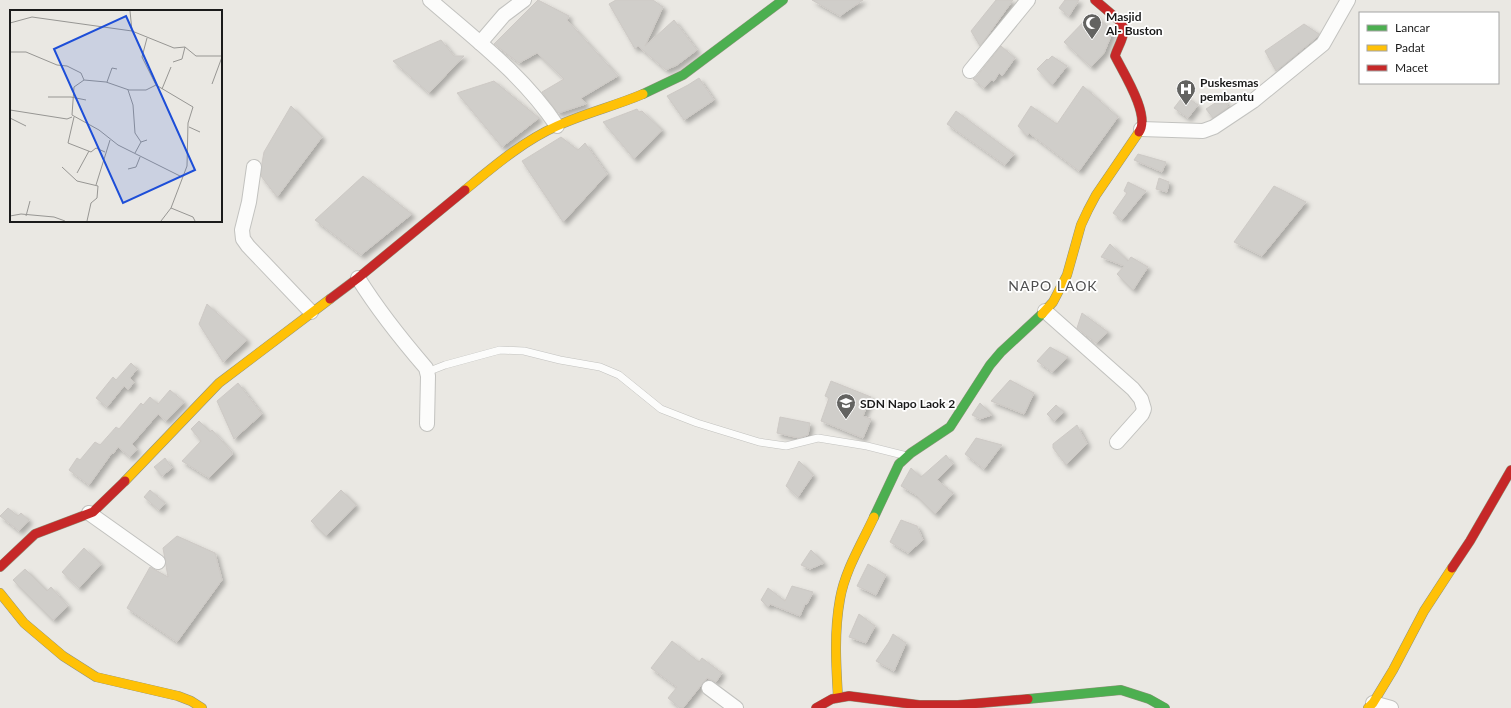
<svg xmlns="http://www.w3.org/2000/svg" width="1511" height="708" viewBox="0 0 1511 708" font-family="Lato,sans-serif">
  <defs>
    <filter id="shadow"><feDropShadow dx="3.5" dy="3.5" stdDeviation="2" flood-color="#0004"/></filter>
  </defs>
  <rect width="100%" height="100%" fill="#eae8e3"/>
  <g fill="#d0ceca" stroke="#cdc9c5" filter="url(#shadow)">
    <path d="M538,0L569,16L567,20L618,76L581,98L586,104L558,113L542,92L564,79L537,53L519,63L494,44Z"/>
    <path d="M616,0H653L663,7L645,46L674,20L697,50L677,65L666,70L638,46L635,49L609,4Z"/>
    <path d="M812,0H863L840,16Z"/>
    <path d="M996,0H1013L980,46L971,31Z"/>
    <path d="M1065,0H1079L1069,16L1059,8Z"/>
    <path d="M1092,13L1113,31L1104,53L1091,67L1064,42Z"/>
    <path d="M1304,24L1319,34L1316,38L1276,71L1265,51Z"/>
    <path d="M441,40L454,56H464L429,93L393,61Z"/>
    <path d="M1001,46L1015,58L1002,76L999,73L994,81L991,80L984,88L973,79L977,76Z"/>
    <path d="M1052,56L1067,66L1052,85L1037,69L1047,59L1048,60Z"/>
    <path d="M699,78L714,100L684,120L667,96L688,85Z"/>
    <path d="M494,81L539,118L502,147L457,93Z"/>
    <path d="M1083,86L1118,117L1079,171L1029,133L1027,136L1018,126L1031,106L1057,124Z"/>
    <path d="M1184,95L1198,105L1188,118L1174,108Z"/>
    <path d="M1223,98L1228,107L1213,118L1206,109Z"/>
    <path d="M291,106L322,137L277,197L261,176L262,163L264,152Z"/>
    <path d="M637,109L639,112L642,111L662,130L634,159L603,122Z"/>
    <path d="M956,111L1014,154L1005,165L947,124Z"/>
    <path d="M561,137L578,150L585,143L607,174L563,222L522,161Z"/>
    <path d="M1138,154L1166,162L1162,172L1134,160Z"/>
    <path d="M363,176L412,214L361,255L315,220Z"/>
    <path d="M1159,178L1169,182L1167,192L1156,189Z"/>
    <path d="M1128,182L1146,191L1122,220L1113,213L1127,193L1124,191Z"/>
    <path d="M1274,186L1306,202L1262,256L1234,242Z"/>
    <path d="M1110,244L1128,261L1131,257L1148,267L1133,290L1117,274L1124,266L1101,257Z"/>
    <path d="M207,304L247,340L223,362L199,324Z"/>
    <path d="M1082,313L1108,332L1096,343L1077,328Z"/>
    <path d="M1050,347L1068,357L1052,372L1037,361Z"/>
    <path d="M131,363L137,369L130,378L134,382L128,390L124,386L107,407L96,398L113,377L116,380Z"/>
    <path d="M1010,380L1034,393L1024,414L991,401Z"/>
    <path d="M831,381L871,397L863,416L871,419L863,438L821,421L829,398L825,396Z"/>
    <path d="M238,383L262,414L234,439L217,401Z"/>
    <path d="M170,390L184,402L166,421L158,414L132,444L137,449L130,457L118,447L113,454L112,453L89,485L69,470L77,458L80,460L95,442L100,445L116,427L119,429L141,403L143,405L150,397L158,404Z"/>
    <path d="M980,403L992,415L980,419L972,415Z"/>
    <path d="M1056,405L1064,412L1054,421L1047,414Z"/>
    <path d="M780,417L810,423L808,435L799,438L777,433Z"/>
    <path d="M199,421L210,432L212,430L232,452V455L209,478L182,461L201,441L191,429Z"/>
    <path d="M1077,425L1087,444L1066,465L1053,448V444Z"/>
    <path d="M976,438L1002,445L984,469L965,454Z"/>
    <path d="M946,455L953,464L937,480L953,493L935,514L916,495L901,486L911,468L921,477Z"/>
    <path d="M165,458L172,468L162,476L154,467Z"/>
    <path d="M799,461L813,475L798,497L786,486Z"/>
    <path d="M150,490L165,503L159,510L144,497Z"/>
    <path d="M341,490L356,505L326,536L311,521Z"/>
    <path d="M8,508L18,516L21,513L29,520L19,531L0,516Z"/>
    <path d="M901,520L917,526L923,540L908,553L890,542Z"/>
    <path d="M177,536L215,553L222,580L177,642L127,608L150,567L168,577L163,548Z"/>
    <path d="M84,548L101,564L79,588L62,572Z"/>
    <path d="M811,550L824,563L810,569L801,565Z"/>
    <path d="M868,564L886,575L876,595L857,586Z"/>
    <path d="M25,569L47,591L51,587L68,606L53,620L13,580Z"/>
    <path d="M792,586L813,592L807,604H805L800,616L770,604L768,607L761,600L768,588L785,601Z"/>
    <path d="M859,614L875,626L866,643L849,637Z"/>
    <path d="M893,634L906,643L894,671L876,661L889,642Z"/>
    <path d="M672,641L699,662L702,658L722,673L716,682L707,678L683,708H680L668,698L677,687L651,668Z"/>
  </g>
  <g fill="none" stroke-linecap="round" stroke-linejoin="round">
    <defs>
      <path id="lane" d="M427,372L445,365L500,350L524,351L560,360L600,367L619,375L661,409L697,423L759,442L786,446L818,438L867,446L903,455"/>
      <g id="street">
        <path d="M430,0C475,39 524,76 557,126"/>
        <path d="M480,43L504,15L524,0"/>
        <path d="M970,71L1028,0"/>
        <path d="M1141,129L1203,131L1214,127L1253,101L1323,44L1348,0"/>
        <path d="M254,167L249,202L242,230L243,239L248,246L311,312"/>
        <path d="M358,278C378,310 401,339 426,368L428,376L427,424"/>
        <path d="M1045,311L1133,389L1141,399L1144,409L1142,414L1117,442"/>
        <path d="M89,513L158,562"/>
        <path d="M709,688L736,708"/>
        <path d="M1373,703L1391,708"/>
      </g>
      <g id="fast">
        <path d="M643,94L683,75L783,0"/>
        <path d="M874,517L899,464L911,453L950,427L990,365L1001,352L1042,314"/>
        <path d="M1028,699L1121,690L1149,699L1165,708"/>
      </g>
      <g id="slow">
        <path d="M465,190C493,167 523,141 557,126C585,113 615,106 643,94"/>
        <path d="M1042,314L1053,302L1067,275L1081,225L1088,210L1096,195L1139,132"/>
        <path d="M125,481L219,383L330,299"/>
        <path d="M0,593L24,623L63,656L96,677L178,696L191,701L202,708"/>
        <path d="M838,697C836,664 834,632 840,599C845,570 862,543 874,517"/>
        <path d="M1368,708L1373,703L1393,670L1424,611L1452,568"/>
      </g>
      <g id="jam">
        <path d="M1095,0L1122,23C1127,35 1118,45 1115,56C1123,72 1151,116 1139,132"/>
        <path d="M330,299L358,278L465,190"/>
        <path d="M0,567L35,534L93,512L125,481"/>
        <path d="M1452,568L1470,541L1511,470"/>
        <path d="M816,708L832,699L849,696L919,705H958L1028,699"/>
      </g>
    </defs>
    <use href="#lane" stroke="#c2c2bf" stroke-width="8"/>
    <use href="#street" stroke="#c2c2bf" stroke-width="16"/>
    <use href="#fast" stroke="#90937c" stroke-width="10"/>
    <use href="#slow" stroke="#90937c" stroke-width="10"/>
    <use href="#jam" stroke="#90937c" stroke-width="10"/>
    <use href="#lane" stroke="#fcfcfb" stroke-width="7"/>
    <use href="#street" stroke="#fcfcfb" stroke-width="14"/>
    <use href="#fast" stroke="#4caf50" stroke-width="9"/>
    <use href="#slow" stroke="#ffc107" stroke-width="9"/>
    <use href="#jam" stroke="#c62828" stroke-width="9"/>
  </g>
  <defs>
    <symbol id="mosque-pin" viewBox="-11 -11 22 30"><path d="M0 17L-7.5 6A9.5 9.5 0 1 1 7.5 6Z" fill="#636361" stroke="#fff"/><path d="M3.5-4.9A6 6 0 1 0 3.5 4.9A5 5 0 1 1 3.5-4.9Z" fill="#fff"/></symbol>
    <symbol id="hospital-pin" viewBox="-11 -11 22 30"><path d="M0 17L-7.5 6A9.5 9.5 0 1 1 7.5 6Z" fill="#636361" stroke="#fff"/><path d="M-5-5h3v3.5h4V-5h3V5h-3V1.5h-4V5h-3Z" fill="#fff"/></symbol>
    <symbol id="school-pin" viewBox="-11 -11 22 30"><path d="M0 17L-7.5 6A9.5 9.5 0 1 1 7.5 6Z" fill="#636361" stroke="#fff"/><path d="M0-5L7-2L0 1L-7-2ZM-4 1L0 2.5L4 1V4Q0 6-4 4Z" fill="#fff"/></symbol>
  </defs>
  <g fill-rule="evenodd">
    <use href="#mosque-pin" x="1081" y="12" width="22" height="30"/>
    <use href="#hospital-pin" x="1175" y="78" width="22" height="30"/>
    <use href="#school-pin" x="835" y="392" width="22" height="30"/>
  </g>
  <g text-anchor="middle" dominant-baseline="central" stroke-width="3.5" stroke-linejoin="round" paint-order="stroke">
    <g font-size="12" font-weight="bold" fill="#1b1b1b" stroke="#fff" text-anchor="start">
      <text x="1106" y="16">Masjid<tspan x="1106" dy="14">Al- Buston</tspan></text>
      <text x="1200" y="82">Puskesmas<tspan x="1200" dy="14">pembantu</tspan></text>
      <text x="860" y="403">SDN Napo Laok 2</text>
    </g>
    <g font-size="14" letter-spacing="1" fill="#4e4e4e" stroke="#fff">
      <text x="1053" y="285">NAPO LAOK</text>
    </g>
  </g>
  <g transform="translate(10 10)">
    <rect width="212" height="212" fill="#eae8e3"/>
    <path fill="none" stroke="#979693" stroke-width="1" d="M120,1L122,21M0,13L22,7L122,21L164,38L175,37L186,46H212M137,28L132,47L146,75L183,97L178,113L177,156L161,198L151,211M0,42H16L47,55L57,56L71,63L74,70M163,52L172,49L175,37M97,72L102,58L107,59M202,74L212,47M146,75L136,80H119L96,72L74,70L64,77L62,105L89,120L108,135L172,167M152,79L161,57M118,80L123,95L125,123L131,132M38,87H61L76,90M0,100L57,109L62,107M64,107L58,133L81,142L86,138L95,142M0,108L16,116M179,117L190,122M125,143L131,132L137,130M52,157L67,171L88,176L87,188L81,193L77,211M118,159L126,157L130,147M67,163L79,141M86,175L100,130M161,198L183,207L185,211M0,206L11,204L44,207L55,211M16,206L20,191"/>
    <path fill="#1d4ed8" fill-opacity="0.15" stroke="#1d4ed8" stroke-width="2" d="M116,6L185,160L113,193L44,39Z"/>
    <rect width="212" height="212" fill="none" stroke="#1b1b1b" stroke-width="2"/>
  </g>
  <rect x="1359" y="12" width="140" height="72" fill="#ffffff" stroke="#a4a4a4"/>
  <rect x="1367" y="25" width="20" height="6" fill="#4caf50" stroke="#a4a4a4"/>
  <text x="1395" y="32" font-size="12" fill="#1b1b1b">Lancar</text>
  <rect x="1367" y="45" width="20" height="6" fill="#ffc107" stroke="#a4a4a4"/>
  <text x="1395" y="52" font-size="12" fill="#1b1b1b">Padat</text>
  <rect x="1367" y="65" width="20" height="6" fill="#c62828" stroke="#a4a4a4"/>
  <text x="1395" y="72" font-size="12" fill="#1b1b1b">Macet</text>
</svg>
